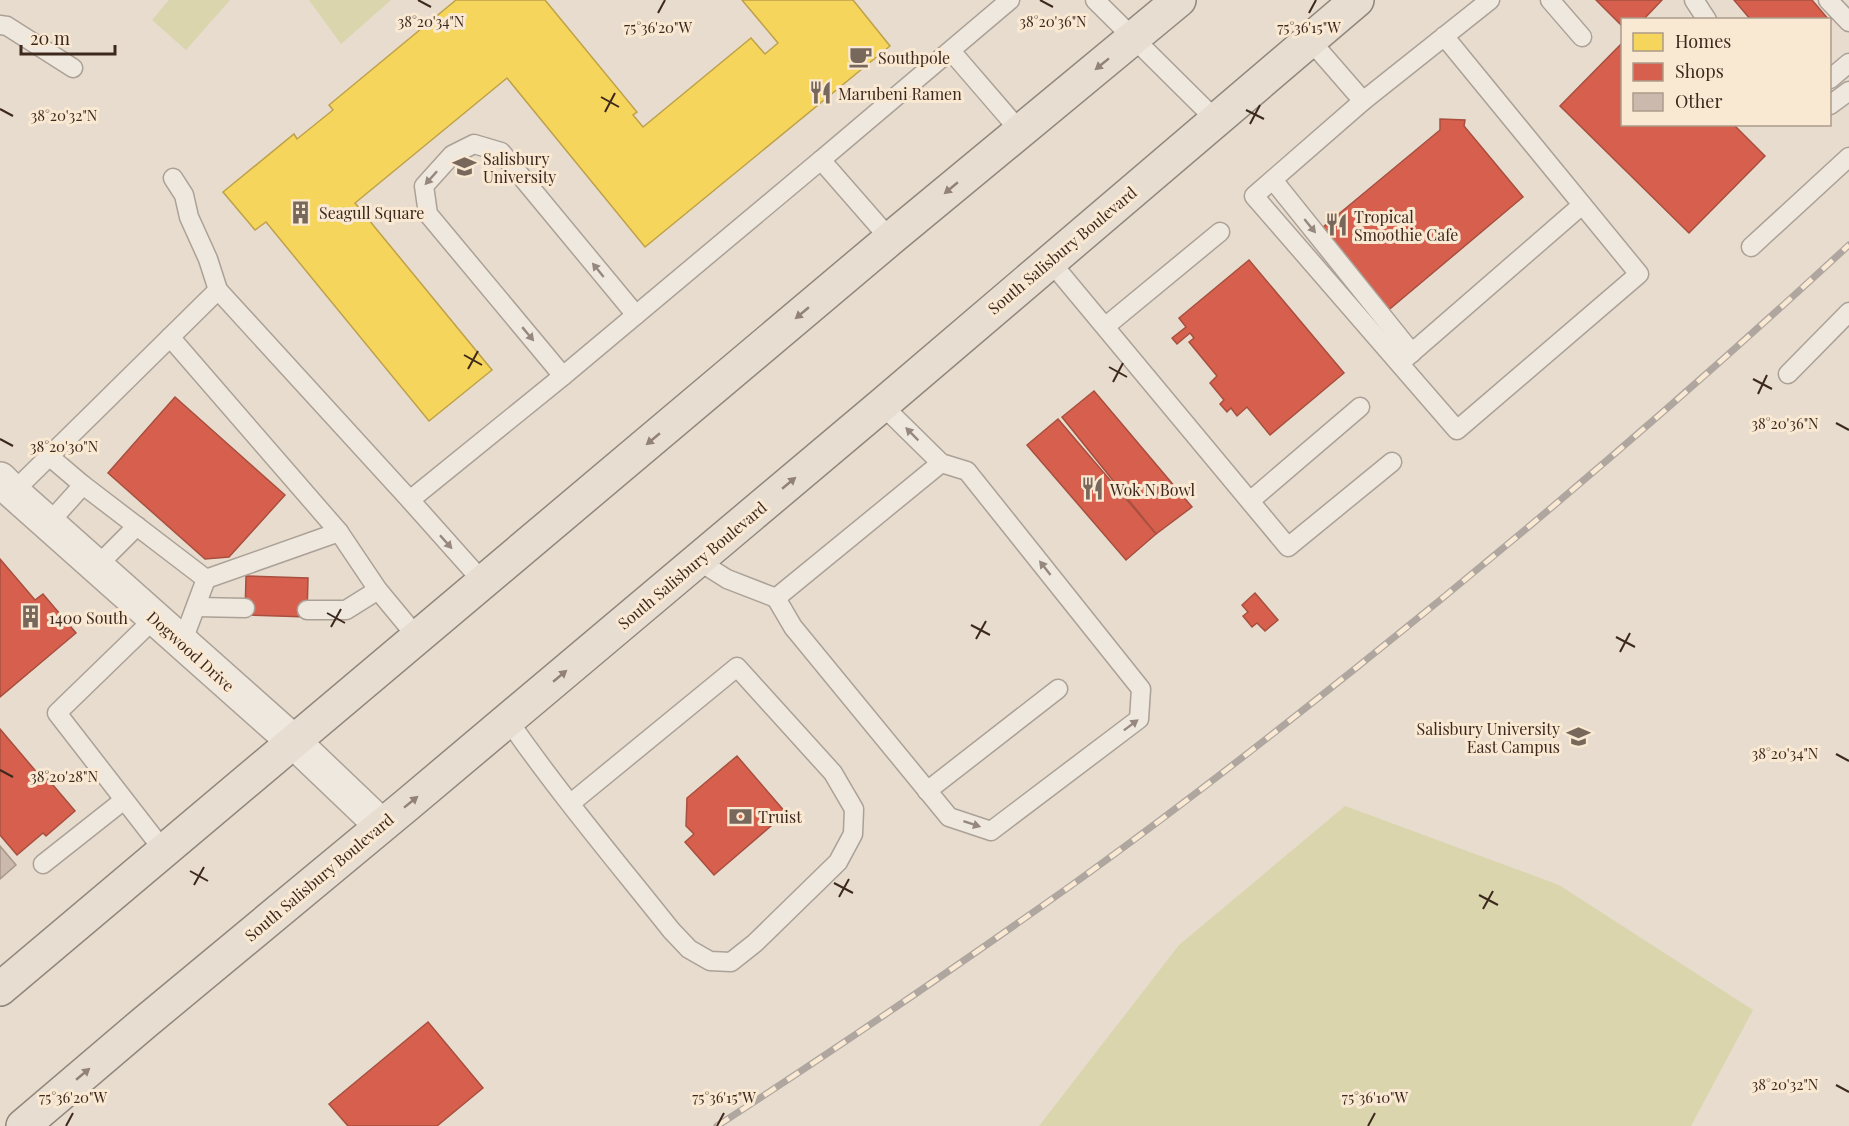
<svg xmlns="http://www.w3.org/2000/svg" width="1849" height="1126" viewBox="0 0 1849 1126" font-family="'Playfair Display',serif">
  <rect width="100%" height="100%" fill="#e7dccd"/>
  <g fill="#dbd5ae">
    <path d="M169,0H230L186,50L152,20Z"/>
    <path d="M309,0H391L341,44Z"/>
    <path d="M1345,806L1559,885L1753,1010L1691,1126H1039L1179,945Z"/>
  </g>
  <path fill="#f6d55c" stroke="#bea149" stroke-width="1.5" d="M456,0H545L637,112L633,115L643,127L751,38L765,54L778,43L742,0H853L890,46L645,247L507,78L355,203L492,370L429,421L266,222L255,230L223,192L294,134L297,139L333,110L329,105Z"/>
  <g fill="#d6604d" stroke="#a84f3f" stroke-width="1.5">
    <path d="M1596,0H1662L1643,20H1622V26Z"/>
    <path d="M1734,0H1812L1829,20H1751Z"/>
    <path d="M1622,43V124H1733L1765,156L1689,233L1560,106Z"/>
    <path d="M1440,119L1465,120L1464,126L1523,197L1385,313L1317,232L1440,130Z"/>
    <path d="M1249,260L1344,373L1270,435L1247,407L1237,416L1231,408L1227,412L1220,404L1224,400L1210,383L1217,376L1189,342L1194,338L1190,333L1177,344L1172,338L1186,327L1179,318Z"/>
    <path d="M1094,391L1192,507L1156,534L1062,417Z"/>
    <path d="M175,397L285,495L229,557L205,559L108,473Z"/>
    <path d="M1058,419L1156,534L1126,560L1027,445Z"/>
    <path d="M0,559L35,600L43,594L76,633L0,697Z"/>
    <path d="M246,576L308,578L307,617L245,615Z"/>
    <path d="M1255,593L1278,620L1265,631L1257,623L1252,627L1243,616L1248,612L1242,605Z"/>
    <path d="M0,729L45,782L48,779L75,811L46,836L43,833L17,855L0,835Z"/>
    <path d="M737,756L786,813L714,875L685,842L694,834L686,826L687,798Z"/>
    <path d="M428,1022L483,1088L437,1126H348L329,1104Z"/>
  </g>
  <path fill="#ccb9ad" stroke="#a8978c" stroke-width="1.5" d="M0,846L16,865L0,879Z"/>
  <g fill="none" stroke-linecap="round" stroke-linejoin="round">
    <defs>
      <g id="service">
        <path d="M1095,0L1216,120"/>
        <path d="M1550,0L1582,37"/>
        <path d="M1694,0L1707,20"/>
        <path d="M1828,0L1849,22"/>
        <path d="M0,25L7,26L73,68"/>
        <path d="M1444,36L1639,274L1457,430L1254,196L1363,101L1490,0"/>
        <path d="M1310,40L1363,101"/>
        <path d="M951,51L1020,131"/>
        <path d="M1830,79L1849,63"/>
        <path d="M1830,105L1849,91"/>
        <path d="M821,160L1010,0"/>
        <path d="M173,178L184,195L189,217L208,259L218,290"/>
        <path d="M1273,180L1412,353"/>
        <path d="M1751,247L1849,157"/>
        <path d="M1050,261L1288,547L1392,462"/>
        <path d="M1106,326L1220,232"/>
        <path d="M170,337L339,532L378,590L417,637"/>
        <path d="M1400,363L1582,205"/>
        <path d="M1788,374L1849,312"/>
        <path d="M563,376L428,214L424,186L452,155L474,144L501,152L636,315"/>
        <path d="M882,405L941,463L967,471L1141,689L1139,719L991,831L949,817L793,627L776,598L941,463"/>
        <path d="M50,457L83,485"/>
        <path d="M13,492L218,290L410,500L563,376L821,160L890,239"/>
        <path d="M410,500L484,583"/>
        <path d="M1250,501L1360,407"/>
        <path d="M48,524L83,485L206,579L339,532"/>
        <path d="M697,560L727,579L776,598"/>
        <path d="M96,567L137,526"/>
        <path d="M197,607L245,608"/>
        <path d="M307,610H346L378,590"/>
        <path d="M155,618L57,713L164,851"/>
        <path d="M182,643L206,579"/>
        <path d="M508,720C558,792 616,861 671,930L689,949L710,961L731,962L755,943L838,862L853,834L854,809L833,773L737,667L571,803"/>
        <path d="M927,791L1058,689"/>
        <path d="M43,864L124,800"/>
      </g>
      <path id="minor" d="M0,479L13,492L293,741L381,825"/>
      <g id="primary">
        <path d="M0,989L890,239L1179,0"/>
        <path d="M23,1126L144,1023L408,804L882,405L1357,0"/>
      </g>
    </defs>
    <use href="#service" stroke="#aca196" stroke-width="21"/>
    <use href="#minor" stroke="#aca196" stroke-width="36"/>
    <use href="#primary" stroke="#92877d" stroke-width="36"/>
    <use href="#service" stroke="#efe8df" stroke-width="18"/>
    <use href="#minor" stroke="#efe8df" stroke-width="33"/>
    <use href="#primary" stroke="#e7ddd0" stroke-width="33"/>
    <defs>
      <path id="rail" d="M717,1126C836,1049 953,969 1069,887C1167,817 1262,743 1356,668C1525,533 1690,392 1849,245"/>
    </defs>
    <use href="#rail" stroke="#aea69f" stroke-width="7"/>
    <use href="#rail" stroke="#f9e8d2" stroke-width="4.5" stroke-dasharray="14" stroke-linecap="butt"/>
  </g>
  <defs><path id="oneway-solid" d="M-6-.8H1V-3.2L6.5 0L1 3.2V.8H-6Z" transform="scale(1.5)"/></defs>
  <g fill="#928276">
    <use href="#oneway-solid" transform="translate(1102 64) rotate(141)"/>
    <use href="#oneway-solid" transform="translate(951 188) rotate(140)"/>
    <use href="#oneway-solid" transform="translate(802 313) rotate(140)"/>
    <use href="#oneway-solid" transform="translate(653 439) rotate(140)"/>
    <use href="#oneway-solid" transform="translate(789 483) rotate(-40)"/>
    <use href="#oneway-solid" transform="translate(560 676) rotate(-40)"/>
    <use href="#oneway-solid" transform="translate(411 802) rotate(-39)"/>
    <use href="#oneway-solid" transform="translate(83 1074) rotate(-40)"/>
  </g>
  <g fill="#96887e">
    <use href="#oneway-solid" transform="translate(431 178) rotate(132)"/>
    <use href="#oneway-solid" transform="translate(1310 226) rotate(51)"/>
    <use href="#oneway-solid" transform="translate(598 270) rotate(-129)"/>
    <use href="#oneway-solid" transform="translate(528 334) rotate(50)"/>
    <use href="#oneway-solid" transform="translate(912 434) rotate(-135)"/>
    <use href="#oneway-solid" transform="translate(446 542) rotate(48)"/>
    <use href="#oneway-solid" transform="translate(1045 568) rotate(-128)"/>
    <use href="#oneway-solid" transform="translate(1131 725) rotate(-37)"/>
    <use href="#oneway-solid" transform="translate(972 824) rotate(18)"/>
  </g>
  <path fill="none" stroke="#3c281d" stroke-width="2" d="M418,0L431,7M1040,0L1053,7M658,13L665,0M1309,13L1316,0M601,97L619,107M0,109L13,116M1246,110L1264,119M605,112L615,93M1250,124L1260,105M464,355L482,365M1109,367L1127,377M468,369L478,351M1753,379L1772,389M1113,382L1123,363M1758,394L1767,375M1836,423L1849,430M0,439L13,446M327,613L345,623M971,625L990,635M331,627L341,609M1616,637L1635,647M976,639L986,621M1620,652L1630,633M1836,754L1849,761M0,770L13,777M190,871L208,881M834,883L853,893M194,885L204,867M1479,895L1498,905M839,897L849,879M1483,909L1493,891M1836,1085L1849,1092M66,1126L73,1113M717,1126L724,1113M1368,1126L1375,1113"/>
  <defs>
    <symbol id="cafe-bare" viewBox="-9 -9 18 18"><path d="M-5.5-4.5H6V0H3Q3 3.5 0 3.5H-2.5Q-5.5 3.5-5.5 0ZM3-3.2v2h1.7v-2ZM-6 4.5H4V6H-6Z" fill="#78675b" stroke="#f9e8d2" stroke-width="2.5" paint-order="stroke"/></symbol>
    <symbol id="restaurant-bare" viewBox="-9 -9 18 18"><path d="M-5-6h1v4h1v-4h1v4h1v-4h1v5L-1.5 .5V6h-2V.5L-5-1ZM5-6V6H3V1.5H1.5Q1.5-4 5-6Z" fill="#78675b" stroke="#f9e8d2" stroke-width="2.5" paint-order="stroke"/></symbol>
    <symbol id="university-bare" viewBox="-9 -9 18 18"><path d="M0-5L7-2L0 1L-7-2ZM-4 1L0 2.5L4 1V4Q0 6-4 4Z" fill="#78675b" stroke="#f9e8d2" stroke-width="2.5" paint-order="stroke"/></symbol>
    <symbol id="building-bare" viewBox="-9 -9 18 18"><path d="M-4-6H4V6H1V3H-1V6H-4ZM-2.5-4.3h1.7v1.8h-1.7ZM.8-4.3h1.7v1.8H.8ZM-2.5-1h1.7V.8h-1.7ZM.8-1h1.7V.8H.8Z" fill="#78675b" stroke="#f9e8d2" stroke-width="2.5" paint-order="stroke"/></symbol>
    <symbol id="bank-bare" viewBox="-9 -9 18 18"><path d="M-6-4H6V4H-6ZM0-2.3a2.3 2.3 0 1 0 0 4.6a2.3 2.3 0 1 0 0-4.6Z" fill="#78675b" stroke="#f9e8d2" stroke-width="2.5" paint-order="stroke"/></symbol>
  </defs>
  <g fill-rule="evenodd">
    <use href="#cafe-bare" x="844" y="40" width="33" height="33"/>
    <use href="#restaurant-bare" x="804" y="76" width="33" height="33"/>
    <use href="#university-bare" x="448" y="150" width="33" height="33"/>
    <use href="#building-bare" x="284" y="196" width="33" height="33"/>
    <use href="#restaurant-bare" x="1320" y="208" width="33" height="33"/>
    <use href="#restaurant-bare" x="1076" y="472" width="33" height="33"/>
    <use href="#building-bare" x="14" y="600" width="33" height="33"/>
    <use href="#university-bare" x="1562" y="720" width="33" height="33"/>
    <use href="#bank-bare" x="724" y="800" width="33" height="33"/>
  </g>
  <g text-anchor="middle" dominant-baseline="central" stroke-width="6" stroke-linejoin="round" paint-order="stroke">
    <g font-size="16" fill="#3c281d" stroke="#f9e8d2" text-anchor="start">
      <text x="878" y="57">Southpole</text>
      <text x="838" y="93">Marubeni Ramen</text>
      <text x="483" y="158">Salisbury<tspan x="483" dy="18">University</tspan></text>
      <text x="319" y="212">Seagull Square</text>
      <text x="1354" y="216">Tropical<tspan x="1354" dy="18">Smoothie Cafe</tspan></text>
      <text x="1110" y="489">Wok N Bowl</text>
      <text x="49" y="617">1400 South</text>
      <text x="1560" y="728" text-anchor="end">Salisbury University<tspan x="1560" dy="18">East Campus</tspan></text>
      <text x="758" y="816">Truist</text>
    </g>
    <g font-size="16" fill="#3c281d" stroke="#f9e8d2">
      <text transform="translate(1062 250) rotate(-40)">South Salisbury Boulevard</text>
      <text transform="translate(692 565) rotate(-40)">South Salisbury Boulevard</text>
      <text transform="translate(191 651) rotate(42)">Dogwood Drive</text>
      <text transform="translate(319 877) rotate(-40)">South Salisbury Boulevard</text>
    </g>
  </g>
  <g font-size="15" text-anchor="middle" fill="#3c281d" stroke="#f9e8d2" stroke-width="6" stroke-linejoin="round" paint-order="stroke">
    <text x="1053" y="27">38°20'36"N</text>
    <text x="431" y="27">38°20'34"N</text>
    <text x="658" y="33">75°36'20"W</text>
    <text x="1309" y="33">75°36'15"W</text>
    <text x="64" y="121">38°20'32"N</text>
    <text x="1785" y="429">38°20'36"N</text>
    <text x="64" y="452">38°20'30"N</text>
    <text x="1785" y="759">38°20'34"N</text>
    <text x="64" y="782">38°20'28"N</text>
    <text x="1785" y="1090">38°20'32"N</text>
    <text x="73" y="1103">75°36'20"W</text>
    <text x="724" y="1103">75°36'15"W</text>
    <text x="1375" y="1103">75°36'10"W</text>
  </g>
  <rect x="1621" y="18" width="210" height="108" fill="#f9e8d2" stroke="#ad9b8a" stroke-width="1.5"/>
  <rect x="1633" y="33" width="30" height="18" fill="#f6d55c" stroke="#ad9b8a" stroke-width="1.5"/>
  <text x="1675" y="48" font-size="18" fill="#3c281d">Homes</text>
  <rect x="1633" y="63" width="30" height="18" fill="#d6604d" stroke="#ad9b8a" stroke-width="1.5"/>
  <text x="1675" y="78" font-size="18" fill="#3c281d">Shops</text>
  <rect x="1633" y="93" width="30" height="18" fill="#ccb9ad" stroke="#ad9b8a" stroke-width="1.5"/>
  <text x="1675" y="108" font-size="18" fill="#3c281d">Other</text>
  <path d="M21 45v9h94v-9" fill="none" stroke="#3c281d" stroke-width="3"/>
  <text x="30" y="45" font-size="18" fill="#3c281d" stroke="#f9e8d2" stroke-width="4.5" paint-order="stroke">20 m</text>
</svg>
